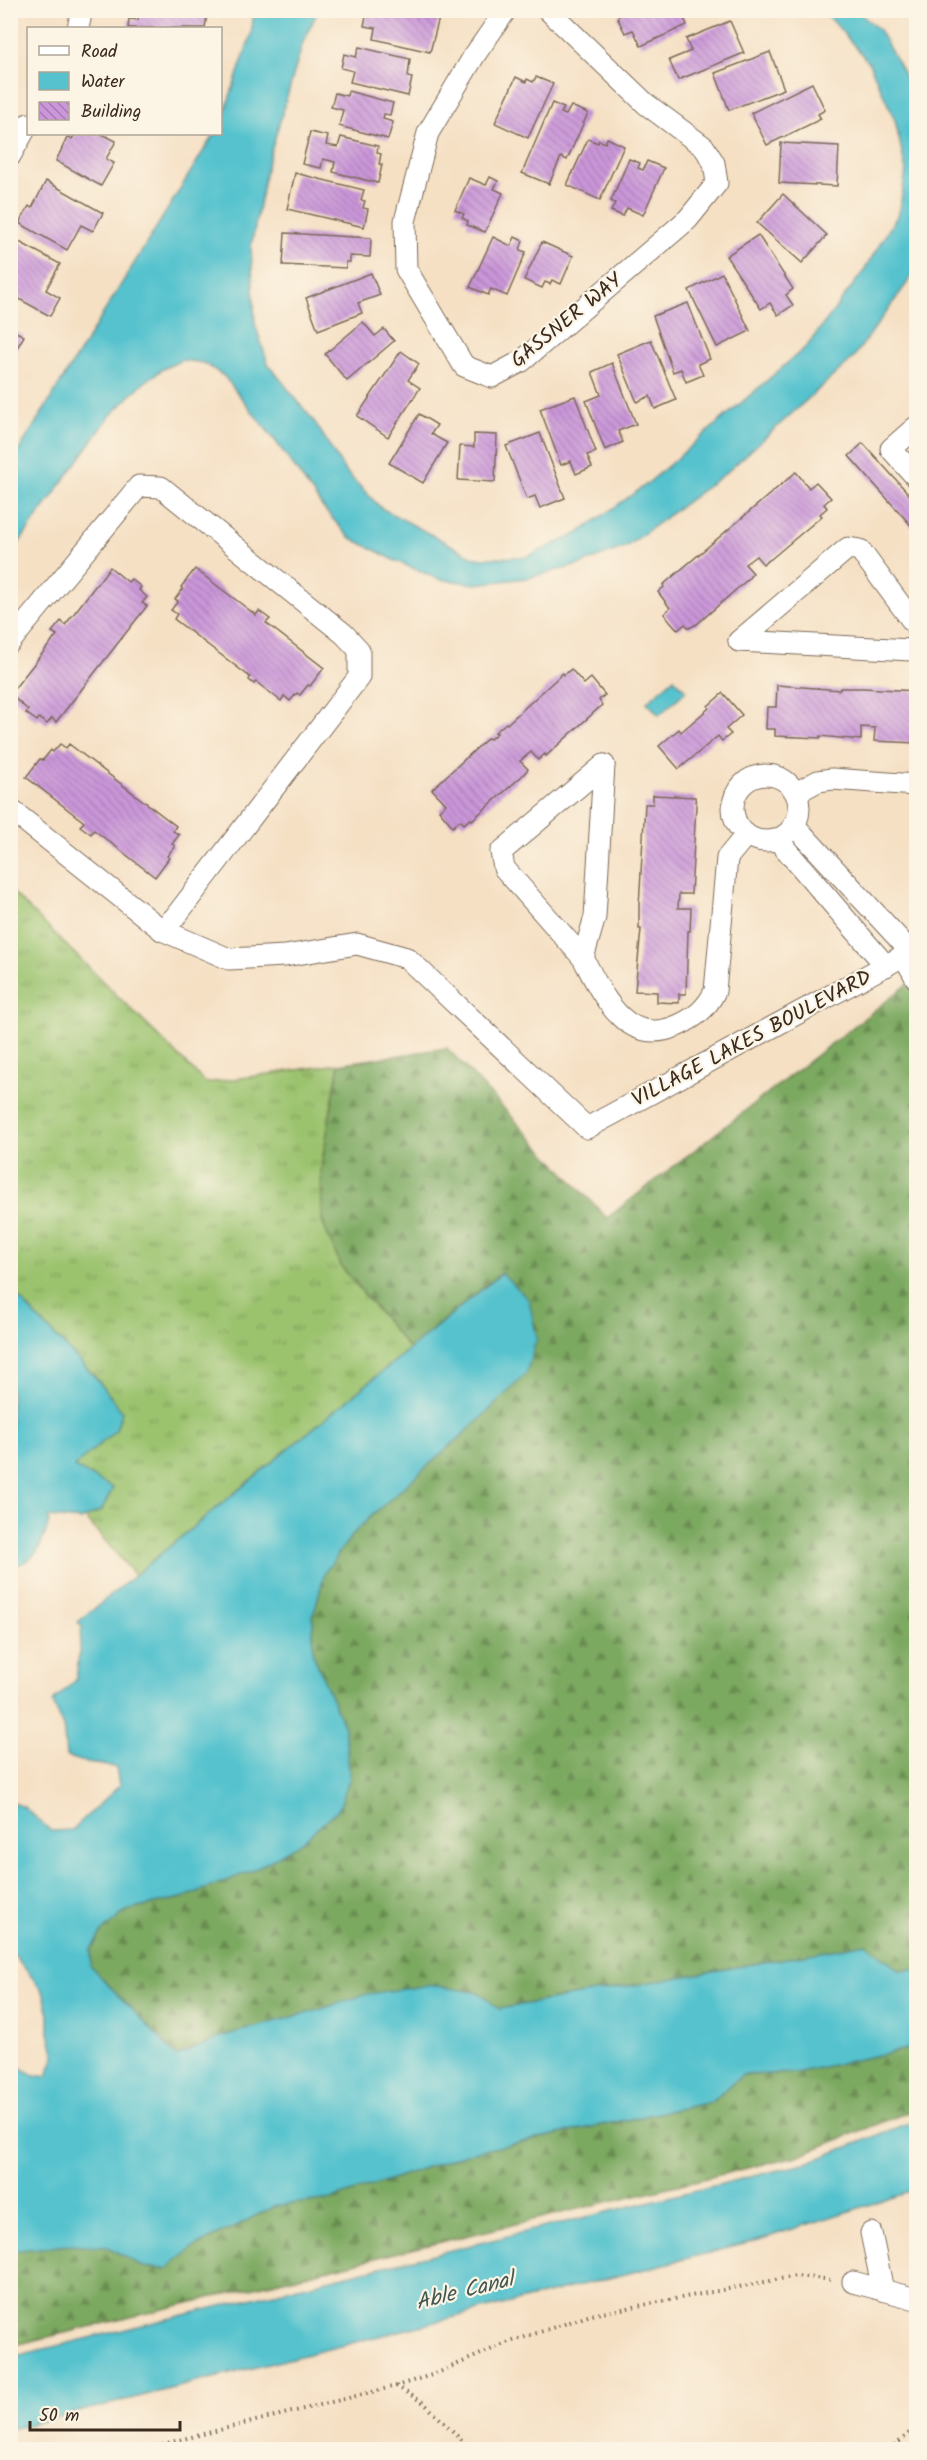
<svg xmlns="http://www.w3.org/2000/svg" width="927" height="2460" viewBox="0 0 927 2460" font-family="Kalam,sans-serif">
  <defs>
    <pattern id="grass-tufts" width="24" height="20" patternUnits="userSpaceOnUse" patternTransform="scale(1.5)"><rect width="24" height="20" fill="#9bc36e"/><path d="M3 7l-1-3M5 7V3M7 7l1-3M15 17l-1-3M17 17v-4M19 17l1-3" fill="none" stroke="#809f5a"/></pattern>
    <pattern id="forest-firs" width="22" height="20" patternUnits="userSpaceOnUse" patternTransform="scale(1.5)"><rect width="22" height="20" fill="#7ca961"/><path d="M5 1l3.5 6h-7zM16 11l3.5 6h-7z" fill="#678a4f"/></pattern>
    <pattern id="building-back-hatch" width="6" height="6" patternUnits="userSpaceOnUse" patternTransform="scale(1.5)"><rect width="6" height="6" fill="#cb97da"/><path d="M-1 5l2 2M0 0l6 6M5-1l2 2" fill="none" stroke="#a67bb0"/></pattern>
  </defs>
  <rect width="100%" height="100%" fill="#fcf5e5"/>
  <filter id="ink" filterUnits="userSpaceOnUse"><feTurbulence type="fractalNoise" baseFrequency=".0167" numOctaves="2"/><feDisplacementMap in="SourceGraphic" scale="12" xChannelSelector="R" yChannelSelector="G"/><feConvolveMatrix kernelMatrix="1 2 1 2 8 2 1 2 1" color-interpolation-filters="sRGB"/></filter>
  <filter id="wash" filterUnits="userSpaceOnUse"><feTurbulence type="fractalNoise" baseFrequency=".008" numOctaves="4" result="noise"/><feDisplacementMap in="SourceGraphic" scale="24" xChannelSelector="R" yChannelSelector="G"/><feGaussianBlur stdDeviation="1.35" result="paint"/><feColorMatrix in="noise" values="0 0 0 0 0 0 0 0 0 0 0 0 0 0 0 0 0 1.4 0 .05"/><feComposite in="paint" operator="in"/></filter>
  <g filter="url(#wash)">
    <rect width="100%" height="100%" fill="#f5e0c4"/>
    <path fill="url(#grass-tufts)" stroke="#6b7646" stroke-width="1.5" d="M10,890L206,1083L339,1064L321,1168L341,1266L409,1349L135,1575L85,1518L102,1510L89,1475L73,1468L122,1412L97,1379L11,1290Z"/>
    <g fill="url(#forest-firs)" stroke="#5c6a40" stroke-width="1.5">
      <path d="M916,978V1970L899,1971L867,1944L498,2009L480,1993L315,2011L226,2035L177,2056L90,1967L91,1949L102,1932L126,1911L185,1897L344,1727L313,1654V1616L325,1572L352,1535L369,1518L479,1420L501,1273L409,1349L341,1266L322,1222L321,1168L339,1064L447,1048L607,1218Z"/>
      <path d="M916,2047V2109L797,2156L11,2346L10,2251L68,2245L108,2247L143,2267L165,2269L196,2246L275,2206L332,2199L469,2153L711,2102L742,2075L795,2073Z"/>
    </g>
    <g fill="#55c2ce" stroke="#487676" stroke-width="1.5">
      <path d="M254,11H318L303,42L267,165L251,247L255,324L268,364L316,424L345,471L381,508L475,558L526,557L577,534L647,484L807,346L863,272L899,213L906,171L895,120L869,63L834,22L820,11H857L879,30L904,74L916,106V265L913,275L853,358L727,472L627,546L579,565L527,578L476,584L438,579L394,560L349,537L324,509L277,443L224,376L204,363L182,360L163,369L141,385L110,416L11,554V463L214,134H220L221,123L251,35Z"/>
      <path d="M674,678L686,691L659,715L647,702Z"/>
      <path d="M502,1273L529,1300L537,1338L526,1374L479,1420L369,1518L352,1535L325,1572L313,1616V1654L344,1727L350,1777L339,1809L299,1844L254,1870L185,1897L126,1911L102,1932L91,1949V1967L177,2056L226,2035L315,2011L367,1994L431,1985L480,1993L499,2009L867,1944L899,1970H916V2047L795,2073L742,2075L711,2102L469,2153L332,2199L275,2206L196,2246L166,2269L143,2267L108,2247L68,2245L11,2251V2059C20,2068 33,2078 47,2076L55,2056L49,2033V2014L43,1991L11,1951V1802L24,1807L51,1831L72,1830L119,1786L116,1767L87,1763L66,1756L63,1725L53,1703L55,1699L76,1680L82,1627L78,1622Z"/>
      <path d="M11,1290L97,1379L122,1412L116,1430L74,1467L113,1488L102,1510L81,1520L48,1517L49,1522C40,1549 39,1559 11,1567Z"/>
      <path d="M916,2120V2190L752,2242L11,2429V2357L804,2164Z"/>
    </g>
    <g id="blocks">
      <g fill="url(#building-back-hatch)">
        <path d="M146,10H191V12L207,14L205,28H128L129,19L138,20L139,13L146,14Z"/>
        <path d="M381,10H406L439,18L430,52L374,39L376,28L364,26L367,11L380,14Z"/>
        <path d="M631,10H680L687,25L641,46L633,30L625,33L617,17Z"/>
        <path d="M730,21L744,53L678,80L669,60L691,51L686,39Z"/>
        <path d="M359,47L410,59L408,77L412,78L408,96L350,82L353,71L341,68L344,54L356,57Z"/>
        <path d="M770,52L784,89L729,110L715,73Z"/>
        <path d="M516,77L526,82L527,79L533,82L536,77L553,84L528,138L495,123Z"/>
        <path d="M812,83L825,110L818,114L821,119L767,145L751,113Z"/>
        <path d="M348,91L393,103L390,115L384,114L383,119L393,122L388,139L339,126L343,110L331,107L335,93L347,96Z"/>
        <path d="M552,103L564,108L561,113L566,115L571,106L588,113L567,160L561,157L549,184L522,173Z"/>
        <path d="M310,132L328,136L326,145L338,147L341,137L378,146L377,153L381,154L379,164L382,165L378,183L333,172L335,162L323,159L321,168L302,164Z"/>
        <path d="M75,134H102L116,141L106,159L114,163L101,186L56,161L68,136L72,139Z"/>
        <path d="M607,138L624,146L600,200L567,185L588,139L598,143L599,140L605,143Z"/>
        <path d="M781,143L839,146L837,186L779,183Z"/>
        <path d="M629,159L640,163L638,168L643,170L647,161L664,168L643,215L627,208L623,216L611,211L615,203L611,201Z"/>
        <path d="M295,173L364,190L361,200L365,201L363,208L368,209L364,227L287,209Z"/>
        <path d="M490,177L498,181L494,189L503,193L485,232L467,225L468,221L462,218L464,214L455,210L469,178L486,185Z"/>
        <path d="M46,181L103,213L93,231L81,225L67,250L19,223L29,206L32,208Z"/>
        <path d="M783,194L827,235L802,263L757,223Z"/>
        <path d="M285,233L371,238L370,257L350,256V262H346V268L283,265Z"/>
        <path d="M758,235L793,289L786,295L793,305L778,315L770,303L761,309L726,256Z"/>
        <path d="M493,237L511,246L515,237L523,241L520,250L526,252L507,296L491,289L488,295L470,287Z"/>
        <path d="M12,238L60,264L46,290L60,298L50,316L10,294Z"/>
        <path d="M542,242L573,256L561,284L552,280L550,284L545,282L542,288L524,280Z"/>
        <path d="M371,273L380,295L358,303L362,313L318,330L306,298Z"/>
        <path d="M722,273L750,331L717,347L689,290Z"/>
        <path d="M688,303L710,359L698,364L703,375L686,382L681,369L673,372L653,316Z"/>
        <path d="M363,322L375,336L384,329L394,341L347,381L325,354Z"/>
        <path d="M10,329L24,336L10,360Z"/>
        <path d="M651,340L676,400L655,409L650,396L637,402L617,354Z"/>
        <path d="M401,351L419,364L408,380L420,388L388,437L357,416Z"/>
        <path d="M612,363L636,424L618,431L623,442L605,450L586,401L601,395L592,372Z"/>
        <path d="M575,396L596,452L587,455L592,467L576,474L571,461L561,465L540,409Z"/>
        <path d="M419,414L437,425L431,434L447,443L423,483L389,463Z"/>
        <path d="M540,433L565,498L540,508L535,496L527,499L506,446Z"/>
        <path d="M474,434L497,435L495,482L458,480L460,446L474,447Z"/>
        <path d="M863,443L916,502V531L849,456Z"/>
        <path d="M796,472L809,488L816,482L831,498L824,504L827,508L820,514L822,516L771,559L763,564L756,556L745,564L753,573L747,580L697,624L689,628L685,624L678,630L664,614L670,608L658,592L664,587L663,585Z"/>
        <path d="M110,567L128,582L131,579L141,587L139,590L147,597L142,603L147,606L56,722L52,718L47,724L39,718L37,721L26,713L28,710L10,694L57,635L52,632L61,621L65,625Z"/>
        <path d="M195,569L256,615L259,611L270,619L266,623L324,668L310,686L308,685L300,695L297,693L290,701L284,696L281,701L256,682L254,684L249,680L250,677L174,619L177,614L171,610L178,601L175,599L183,589L181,587Z"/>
        <path d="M571,669L584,684L591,678L605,695L599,700L602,705L546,756L545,754L538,760L531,752L520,761L528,769L522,776L472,820L470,819L464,824L460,820L453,827L439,810L446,804L432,789L488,738L490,739L497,733L495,732L506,723L507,724L563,673L564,675Z"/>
        <path d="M777,685L840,690V688H863L916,691V743L874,741L875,728L861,727V740L820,736V738L775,736V729H766L767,707H776Z"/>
        <path d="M723,693L742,715L726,729L731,734L722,741L718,736L679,769L659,746L679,729L681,732L709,708L708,706Z"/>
        <path d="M60,744L66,748L69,744L176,826L173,831L179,835L172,844L175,846L167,856L169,858L155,877L94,830L91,834L80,826L84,822L26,777L40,759L43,760L51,750L53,752Z"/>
        <path d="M653,795L695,797L696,806L691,894H679L678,908H691L690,931H688L686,994H679V1003L657,1002V992L635,991L641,929H639V906L645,804H653Z"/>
      </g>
    </g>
  </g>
  <g filter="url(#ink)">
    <use href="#blocks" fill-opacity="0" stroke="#7c6a58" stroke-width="1.5"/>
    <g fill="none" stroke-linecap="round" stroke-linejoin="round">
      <defs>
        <g id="minor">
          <path d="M506,10L474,56L428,133L405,221L406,269L464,366L492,377L522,361L688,219L717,183L714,163L704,147L646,104L548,10"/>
          <path d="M78,28L82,10"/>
          <path d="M10,156L28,124"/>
          <path d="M916,427L891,449L916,477"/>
          <path d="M739,641L848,548L860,550L916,626"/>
          <path d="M739,641L911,650L916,647"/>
          <path d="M10,642L139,486L161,487L344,634L359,650V677L175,917L162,930"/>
          <path d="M604,765L595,917L583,958C603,996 626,1049 679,1025C696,1017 707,1008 715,991L727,858L746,835"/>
          <circle cx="766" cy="808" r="33"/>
          <path d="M796,793L818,781L832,779L916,785"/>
          <path d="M10,809L162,930L229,959L285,956L357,944L407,958L587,1128L916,949"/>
          <path d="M794,825L911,952"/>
          <path d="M777,839L886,966"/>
          <path d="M904,956L916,978"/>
          <path d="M583,958L504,868L501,852L604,765"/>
          <path d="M871,2233L883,2290"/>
          <path d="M853,2282L916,2299"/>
        </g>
      </defs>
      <use href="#minor" stroke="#7c6a58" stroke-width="23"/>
      <g stroke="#7c6a58" stroke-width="4" stroke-dasharray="1.5 4.5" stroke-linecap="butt">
        <path d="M396,2386L424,2403L472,2450"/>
        <path d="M139,2450L396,2386L435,2374L504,2344L591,2315L796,2276L834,2280"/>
        <path d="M890,2450L916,2427"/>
      </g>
      <use href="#minor" stroke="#fff" stroke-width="21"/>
    </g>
  </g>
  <g text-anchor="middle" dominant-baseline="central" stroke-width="4.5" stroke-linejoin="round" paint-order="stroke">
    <g font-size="21" fill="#3b2a1e" stroke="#fcf5e5">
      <text transform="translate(567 321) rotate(-39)">GASSNER WAY</text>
      <text transform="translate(752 1039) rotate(-28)">VILLAGE LAKES BOULEVARD</text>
    </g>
    <g font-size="22" font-style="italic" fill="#435853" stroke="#fcf5e5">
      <text transform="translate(465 2292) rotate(-14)">Able Canal</text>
    </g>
  </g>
  <rect width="927" height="2460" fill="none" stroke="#fcf5e5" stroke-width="36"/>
  <rect x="27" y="27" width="195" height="108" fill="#fcf5e5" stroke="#afa495" stroke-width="1.5"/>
  <rect x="39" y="46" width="30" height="9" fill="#ffffff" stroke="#afa495" stroke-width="1.5"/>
  <text x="81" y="57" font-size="18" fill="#3b2a1e">Road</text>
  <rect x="39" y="72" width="30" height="18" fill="#55c2ce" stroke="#afa495" stroke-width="1.5"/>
  <text x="81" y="87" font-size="18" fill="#3b2a1e">Water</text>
  <rect x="39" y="102" width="30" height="18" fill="url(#building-back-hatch)" stroke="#afa495" stroke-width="1.5"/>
  <text x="81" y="117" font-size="18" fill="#3b2a1e">Building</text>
  <path d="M30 2421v9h150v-9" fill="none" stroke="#3b2a1e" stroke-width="3"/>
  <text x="39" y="2421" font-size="18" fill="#3b2a1e" stroke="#fcf5e5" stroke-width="4.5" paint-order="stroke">50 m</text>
</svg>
